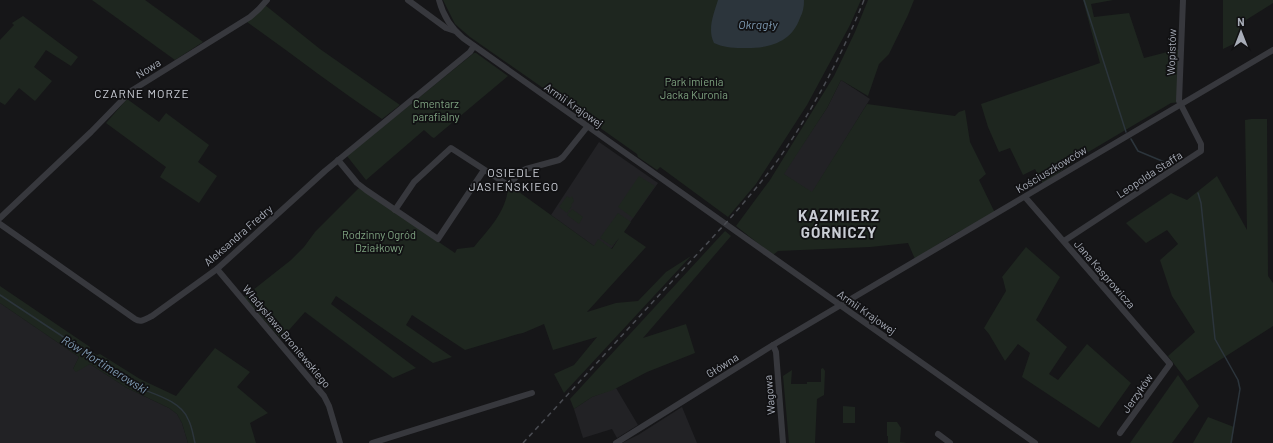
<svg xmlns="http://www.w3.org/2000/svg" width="1273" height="443" viewBox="0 0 1273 443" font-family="Barlow,sans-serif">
  <rect width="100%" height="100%" fill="#161618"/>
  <g fill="#222225">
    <path d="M841,80L870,99L812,193L783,174L827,108Z"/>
    <path d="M599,142L658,183L611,249L594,246L551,215Z"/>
    <path d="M0,303L79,357L73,369L90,364L127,388L169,408L177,414L182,423L188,443H0Z"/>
    <path d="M616,388L638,425L617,438L612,429L583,438L574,409L592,397Z"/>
    <path d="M682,407L697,443H622L638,435Z"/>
  </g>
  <g fill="#1e261f">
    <path d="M92,0H145L203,42L175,60Z"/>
    <path d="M443,0H861L850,25L807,105L756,184L728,217L660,167L657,170L638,157L637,154L579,113V110L556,95H553L470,37L455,24Z"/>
    <path d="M868,0H914L908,15L889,54L879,64L868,96L841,80L827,108L784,174L812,192L867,104L955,116L959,112L965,110L970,142L986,174L979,180L995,213L951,236L915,259L908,243L870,247L778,251L773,255L736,226L770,180L834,76L855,32Z"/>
    <path d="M1083,0H1113L1091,4L1094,17L1129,13L1144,58L1183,48L1181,102L1171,103L1085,154L1043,184L1035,169L1023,175L1010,148L999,152L988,127L981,104L1100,63Z"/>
    <path d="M1223,0H1273V3L1238,25L1246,38L1223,49Z"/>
    <path d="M265,5L320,49L400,105L382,119C336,88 292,54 247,22Z"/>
    <path d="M23,16L78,57L71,66L46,50L34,67L52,81L35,101L19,88L5,105L0,102V40L14,25L12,23Z"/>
    <path d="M474,53H476L508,76L434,138L432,137L424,130L366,180L347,156Z"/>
    <path d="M127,99L159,122L166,113L209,145L198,162L217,176L199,203L160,177L166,167L106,123Z"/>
    <path d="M1251,119H1267L1268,276L1273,283V326L1187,381L1168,356L1195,332L1172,296L1160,260L1178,244L1167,230L1146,243L1126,223L1171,193L1187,200L1217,176L1247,230L1245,120Z"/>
    <path d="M639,176L655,186L633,218L618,207Z"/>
    <path d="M512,187L594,246L598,239L612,249L619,238L612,246L600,238L618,213L631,222L624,232L646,247L587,312L616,303L638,301L666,272L691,256L564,393L554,374L574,365L597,337L553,350L544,324L523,333L518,334L465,350L412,315L406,325L452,357L433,363L336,296L331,304L416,368L393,378L305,312L281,339L244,297L291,260L304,247L315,232L359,188L455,253L457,249L474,247C488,230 506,212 508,188Z"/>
    <path d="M567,196L570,198L572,196L574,201L571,205L572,206L567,213L559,207Z"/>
    <path d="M572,209L583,217L579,224L567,215Z"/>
    <path d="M725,231L731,236L643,338L686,324L695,353L647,372L613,390L592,397L574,409L570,399Z"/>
    <path d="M1026,247L1060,277L1036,320L1067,347L1049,374L1058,380L1087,344L1131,383L1099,428L1022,377L1030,353L1018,344L1005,361L989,334L984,328L1006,291L1003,279L1002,277Z"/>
    <path d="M0,286L90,347L89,350L97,355L100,354L140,379L176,396L215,348L250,372L237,387L268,413L250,423L256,443H188L182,423L177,414L169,408L127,388L90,364L76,372L73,369L79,357L0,303Z"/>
    <path d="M823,368L825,371L824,395L817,399L815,443H789L783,376L792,370L791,384H807V382H821V369Z"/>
    <path d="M1178,375L1199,406L1172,443H1130Z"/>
    <path d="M843,406L855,407V423H843Z"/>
    <path d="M1208,417L1234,427L1232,443H1193Z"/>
    <path d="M887,422H897L901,428L900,442L907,443H888V436H887Z"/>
  </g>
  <path fill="#2c353c" d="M718,0H804C804,7 803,12 800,18C791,44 766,49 741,48C732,48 722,47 714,43C707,29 714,13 718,0Z"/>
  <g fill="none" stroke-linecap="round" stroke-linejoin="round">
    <g stroke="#2c353c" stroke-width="1.5">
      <path d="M1084,0L1126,132"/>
      <path d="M1131,139L1138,151L1174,166"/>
      <path d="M1198,193L1201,203L1215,339L1238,380L1240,389L1231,443"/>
      <path d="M0,295L142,389C157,395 181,402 188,419C192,426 193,435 195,443"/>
    </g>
    <g stroke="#37383d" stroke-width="6">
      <path d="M408,0L446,28L455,31"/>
      <path d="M439,0C443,15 451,28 463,38L1035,443"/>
      <path d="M338,160L357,183L366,190L438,239L484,170"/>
      <path d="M1025,197L1170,364L1120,433"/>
      <path d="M395,210L414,182L451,148L508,185L510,184L520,172L526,169L559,160L563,157L587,127"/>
      <path d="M0,218L91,132L131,91L250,17L259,9L267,0"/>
      <path d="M0,224L135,319C141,323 146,319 152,316L217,269L325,171L470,52L474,46"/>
      <path d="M1064,241L1201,151V144L1179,101L1183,0"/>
      <path d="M217,269L324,396L329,406L340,443"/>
      <path d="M773,345L776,352L783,443"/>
      <path d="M938,434L950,443"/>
      <path d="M372,443L532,393"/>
      <path d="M616,443L773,345L1273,50"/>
    </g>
    <path stroke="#4a4c52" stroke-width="1.5" stroke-dasharray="5 4" stroke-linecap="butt" d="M523,443C574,388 624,333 675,278C711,239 749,200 780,157C814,108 842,55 864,0"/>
  </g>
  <g text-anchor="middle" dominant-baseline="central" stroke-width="3.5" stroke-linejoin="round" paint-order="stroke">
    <g font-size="11" fill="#a8adb8" stroke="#111113">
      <text transform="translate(1171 52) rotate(-88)">Wopistów</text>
      <text transform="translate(148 68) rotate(-32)">Nowa</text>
      <text transform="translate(574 105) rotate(35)">Armii Krajowej</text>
      <text transform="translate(1051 169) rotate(-31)">Kościuszkowców</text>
      <text transform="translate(1149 174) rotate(-33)">Leopolda Staffa</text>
      <text transform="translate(238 235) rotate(-41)">Aleksandra Fredry</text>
      <text transform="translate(1105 274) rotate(49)">Jana Kasprowicza</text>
      <text transform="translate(867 312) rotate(35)">Armii Krajowej</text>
      <text transform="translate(287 336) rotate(50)">Władysława Broniewskiego</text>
      <text transform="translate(722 365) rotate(-32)">Główna</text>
      <text transform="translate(1137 393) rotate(-55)">Jerzyków</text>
      <text transform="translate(769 395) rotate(-95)">Wagowa</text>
    </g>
    <g font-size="11" fill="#7fa381" stroke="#111113">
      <text x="694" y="81">Park imienia<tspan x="694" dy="13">Jacka Kuronia</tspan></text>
      <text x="436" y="103">Cmentarz<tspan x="436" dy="13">parafialny</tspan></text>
      <text x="379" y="234">Rodzinny Ogród<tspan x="379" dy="13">Działkowy</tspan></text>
    </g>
    <g font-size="12" font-style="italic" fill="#7f9bb3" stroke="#111113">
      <text x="758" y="24">Okrągły</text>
      <text transform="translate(105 364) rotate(32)">Rów Mortimerowski</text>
    </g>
    <g font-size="12" letter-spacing="1" fill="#c9ccd4" stroke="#111113">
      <text x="142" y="93">CZARNE MORZE</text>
      <text x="514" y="172">OSIEDLE<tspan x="514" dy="14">JASIEŃSKIEGO</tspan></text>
    </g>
    <g font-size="15" font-weight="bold" letter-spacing="1" fill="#c9ccd4" stroke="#111113">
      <text x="839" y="215">KAZIMIERZ<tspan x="839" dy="17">GÓRNICZY</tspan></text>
    </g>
  </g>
  <g transform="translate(1241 32)" stroke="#111113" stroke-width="3" paint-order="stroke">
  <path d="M0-3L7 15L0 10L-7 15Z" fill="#a8adb8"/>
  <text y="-6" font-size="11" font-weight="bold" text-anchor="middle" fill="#a8adb8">N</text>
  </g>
</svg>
